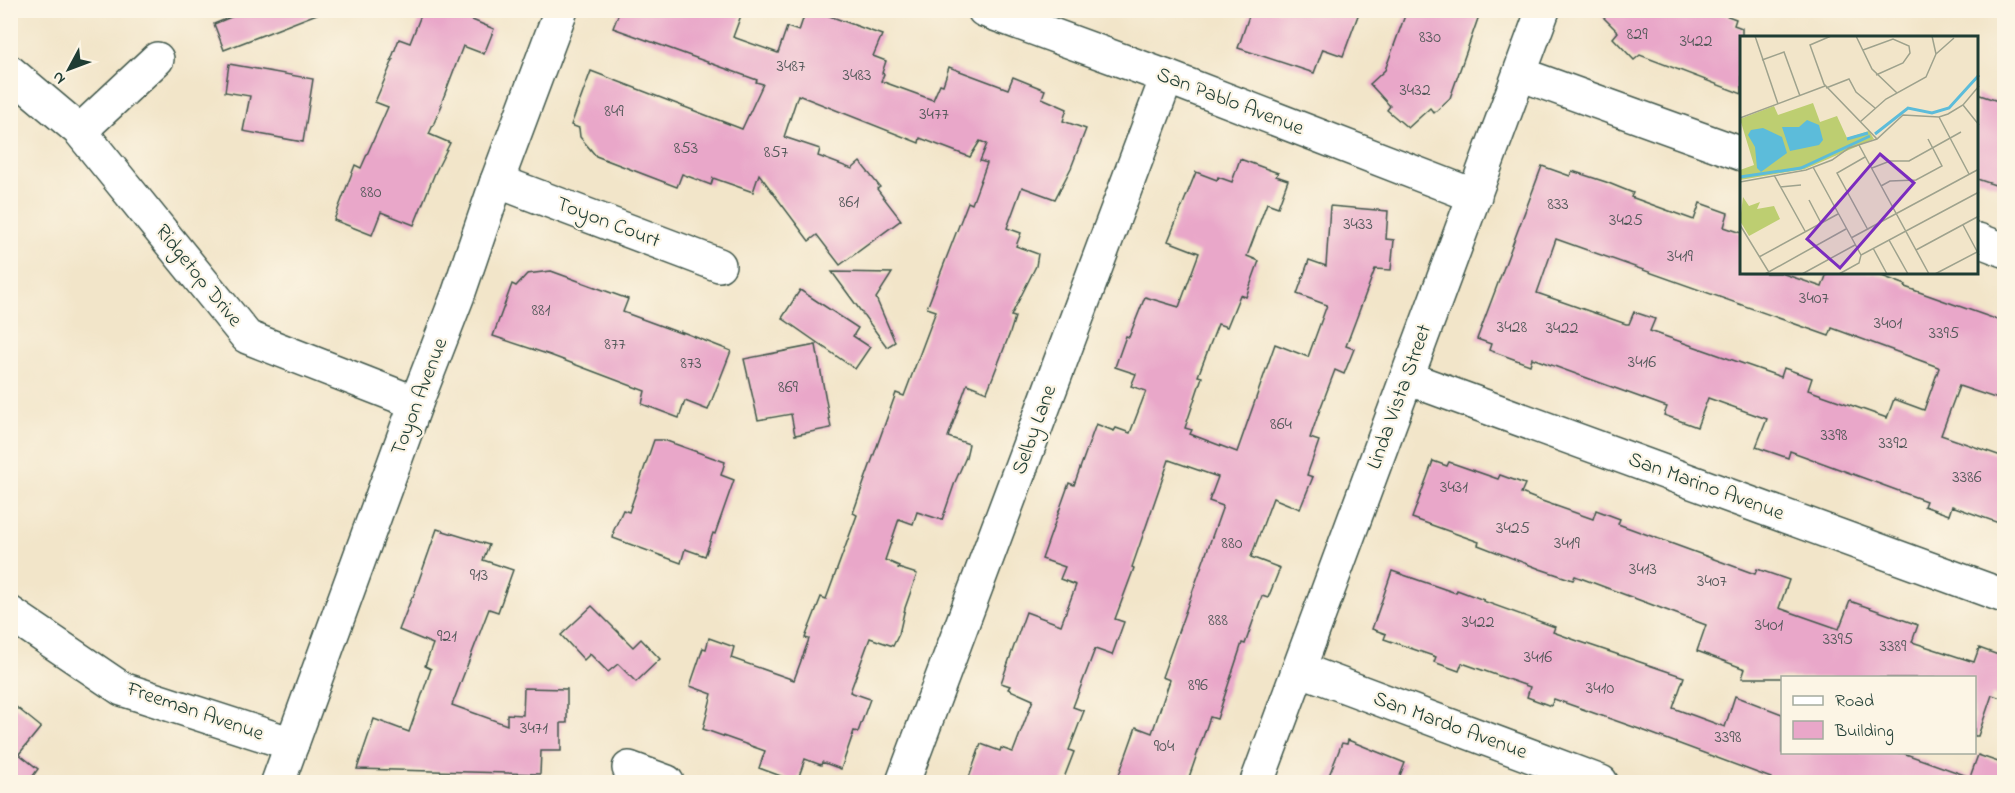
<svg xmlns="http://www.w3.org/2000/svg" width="2015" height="793" viewBox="0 0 2015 793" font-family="'Indie Flower',sans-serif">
  <rect width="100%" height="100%" fill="#fcf5e5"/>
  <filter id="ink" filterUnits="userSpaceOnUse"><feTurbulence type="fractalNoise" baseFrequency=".0167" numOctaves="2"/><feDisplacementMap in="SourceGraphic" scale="12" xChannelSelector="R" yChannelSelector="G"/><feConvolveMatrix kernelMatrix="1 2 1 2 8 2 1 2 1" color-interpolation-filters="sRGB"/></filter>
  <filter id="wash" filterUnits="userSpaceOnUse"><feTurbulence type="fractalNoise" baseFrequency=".008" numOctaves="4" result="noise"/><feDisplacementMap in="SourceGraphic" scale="24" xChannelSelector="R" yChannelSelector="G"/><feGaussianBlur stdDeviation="1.35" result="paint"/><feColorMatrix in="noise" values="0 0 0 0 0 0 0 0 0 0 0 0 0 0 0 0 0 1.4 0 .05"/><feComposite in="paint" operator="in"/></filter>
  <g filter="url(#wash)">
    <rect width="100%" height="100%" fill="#f2e5c9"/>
    <g id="blocks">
      <g fill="#e9a7c9" fill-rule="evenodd">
        <path d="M248,10H322V12L224,50L214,24Z"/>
        <path d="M423,10H448L494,29L484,54L463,46L441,104L442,105L429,134L450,143L435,173L414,225L381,212L372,235L334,220L355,165L361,168L388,107L375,102L393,60H391L399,39L410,43Z"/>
        <path d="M620,10H743L733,37L778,53L787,27L799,31L806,10H813L882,35L873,56L886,61L882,73L884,74L881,81L933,100L940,84L943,85L949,67L1008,89L1013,77L1045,90L1042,98L1067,109L1063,121L1086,129L1071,168L1055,199L1022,187L1007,228L1021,233L1016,246L1038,254L1036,266L1011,316L1015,317L1010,333L987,392L967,384L948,437L969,444L966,457L955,482L942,520L917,512L913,524L899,519L885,560L899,566L898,568L917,574L905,608L899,634L893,646L870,638L850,692L870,699L858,732L854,731L841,769L822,762L821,765L805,759L797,782L759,768L765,751L703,729L712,694L690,686L703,648L706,649L709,638L734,647L731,658L794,680L809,639L805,638L821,597L826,599L857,515L853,513L896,393L904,396L936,311L927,308L968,202L972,204L987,163L980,161L987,144L980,141L970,157L920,138L919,143L798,95L784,137L820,149L818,156L852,169L860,162L880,187L877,189L901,220L840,265L817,235L809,241L759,174L753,192L713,178L711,185L682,174L677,187L596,156L580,137L579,128L571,125L591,71L742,129L763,84L756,82L757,80L613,28Z"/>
        <path d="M1251,10H1360L1343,56L1323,49L1314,73L1238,48Z"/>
        <path d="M1407,10H1481L1450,98L1434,113L1430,108L1408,128L1387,110L1390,106L1370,84L1385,70Z"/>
        <path d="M1596,10H1712L1736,19L1734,25L1742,28V94L1640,55L1634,60L1613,38L1618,32Z"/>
        <path d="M229,64L313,79L303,142L243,131L250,96L225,92Z"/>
        <path d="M1977,94L2004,103V188L1977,179Z"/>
        <path d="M1240,159L1278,173L1276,176L1288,180L1278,207L1267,203L1247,256L1259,261L1246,297L1240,295L1227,327L1218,324L1198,376L1202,377L1185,428L1192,430L1190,434L1237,452L1275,344L1308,357L1327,305L1297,294L1309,260L1326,266L1330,206L1388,211L1386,239L1394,240L1391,270L1375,269L1346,346L1354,349L1344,374L1335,370L1319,412L1310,438L1319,441L1307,475L1313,477L1300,509L1273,498L1251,557L1280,568L1268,598L1262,596L1245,644L1242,643L1217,719L1210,717L1187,783H1116L1136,727L1152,733L1170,680L1162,677L1223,506L1209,501L1218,477L1169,460L1132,567L1134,568L1115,619L1124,622L1112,655L1095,649L1073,707L1084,711L1069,750L1074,752L1062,783H967L981,744L1000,751L1001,748L1013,752L1033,700L1008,689L1010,686L1001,683L1026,612L1061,625L1076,585L1060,579L1065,567L1042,559L1069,483L1074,485L1096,424L1114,431L1116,428L1130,433L1146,391L1131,386L1136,374L1115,367L1126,336L1129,337L1145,297L1179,307L1199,253L1168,241L1196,172L1217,180L1218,177L1232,182Z"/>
        <path d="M1542,166L1570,176L1572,171L1606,182L1633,193L1631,197L1694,220L1700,203L1728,213L1724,227L1742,233V273H1781L1822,287L1827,273H1874L1906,285L1905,287L2004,322V401L1959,386L1941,435L2004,457V525L1952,506L1949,515L1924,506L1926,501L1790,451L1788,458L1756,447L1767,419L1708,398L1697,427L1664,415L1667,407L1532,358L1530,365L1489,350L1491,344L1477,339ZM1556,239L1829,336L1832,328L1938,367L1939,368L1924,410L1894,399L1887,418L1808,390L1812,378L1784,368L1781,377L1650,331L1655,319L1634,312L1629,324H1626L1537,293Z"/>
        <path d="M551,271L628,299L623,312L683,334L680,331L731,351L708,410L685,401L679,418L642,404L645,391L550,355L493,336L512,284L516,286L527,274Z"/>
        <path d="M832,272L892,273L876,298L895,342L887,347Z"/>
        <path d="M800,290L858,328L853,336L870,347L855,369L782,318Z"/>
        <path d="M816,345L831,428L795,435L791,414L758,420L744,359Z"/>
        <path d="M654,440H664L725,462L721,475L734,480L715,534L713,533L705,556L685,549L681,563L613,538L614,533L613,532L623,510L629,512Z"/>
        <path d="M1433,461L1447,466L1449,462L1498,479L1500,475L1525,484L1521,493L1539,500L1593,519L1596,510L1620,519L1618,524L1755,574L1757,569L1789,580L1779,608L1839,629L1850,601L1918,625L1912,642L1974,662L1979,648L2004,657V699L1992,695L1978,736H1974V678H1742L1745,669L1697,651L1706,625L1575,576L1573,580L1540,569L1478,545L1479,542L1412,518Z"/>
        <path d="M437,529L489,545L483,560L513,570L498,612L489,609L452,705L507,725V714L523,715L524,688L567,689V723H561V751H541L540,774L357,769L374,719L409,732L431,669L425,666L433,644L399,630L412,597H413Z"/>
        <path d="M1392,571L1456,593L1457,590L1484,600L1483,601L1555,627L1553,632L1575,640L1684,677L1673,708L1725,727L1735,696L1782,714V753H1903L1970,777L1978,755L2004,764V783H1770L1771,778L1642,730L1554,699L1551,706L1527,697L1530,687L1462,663L1459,671L1434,662L1436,657L1384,639L1386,634L1372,629Z"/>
        <path d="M592,606L633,647L641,639L660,659L636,682L618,664L608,672L590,654L584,660L561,635Z"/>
        <path d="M10,702L41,727L19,754L38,769L28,783H10Z"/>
        <path d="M1348,740L1405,763L1397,783H1326L1342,743L1347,744Z"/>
      </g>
    </g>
  </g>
  <g filter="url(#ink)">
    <use href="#blocks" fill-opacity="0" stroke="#3f564a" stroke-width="1.5"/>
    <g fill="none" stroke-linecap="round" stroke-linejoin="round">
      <defs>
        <g id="minor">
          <path d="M984,10L1167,77L1475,196"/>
          <path d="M10,72L80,131L247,337L416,403"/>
          <path d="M1520,74L1742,154"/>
          <path d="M80,131L157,59"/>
          <path d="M497,181L719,265"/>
          <path d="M1978,240L2004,250"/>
          <path d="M1407,378L2004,596"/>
          <path d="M10,613L122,689L292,744"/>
          <path d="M1299,669L1601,782"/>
          <path d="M629,768L667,782"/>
          <path d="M278,782L416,403L458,295L497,181L561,10"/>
          <path d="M903,782L1167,77"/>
          <path d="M1257,782L1543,10"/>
        </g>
      </defs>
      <use href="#minor" stroke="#3f564a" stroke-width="36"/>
      <use href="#minor" stroke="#fff" stroke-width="33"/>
    </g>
  </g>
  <g text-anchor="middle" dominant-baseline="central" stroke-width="4.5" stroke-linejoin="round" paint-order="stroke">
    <g font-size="18" fill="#525859">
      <text x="1637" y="35">829</text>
      <text x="1430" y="38">830</text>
      <text x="1696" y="42">3422</text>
      <text x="791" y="67">3487</text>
      <text x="857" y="76">3483</text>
      <text x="1415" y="91">3432</text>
      <text x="614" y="112">849</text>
      <text x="934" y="115">3477</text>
      <text x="686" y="149">853</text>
      <text x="776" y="153">857</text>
      <text x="371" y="193">880</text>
      <text x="849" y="203">861</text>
      <text x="1558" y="205">833</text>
      <text x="1626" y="221">3425</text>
      <text x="1358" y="225">3433</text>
      <text x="1680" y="257">3419</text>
      <text x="1814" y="299">3407</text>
      <text x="541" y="311">881</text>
      <text x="1888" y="324">3401</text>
      <text x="1512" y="328">3428</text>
      <text x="1562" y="329">3422</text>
      <text x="1944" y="334">3395</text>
      <text x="615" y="345">877</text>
      <text x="1642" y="363">3416</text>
      <text x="691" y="364">873</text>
      <text x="788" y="388">869</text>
      <text x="1281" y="425">864</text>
      <text x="1834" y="436">3398</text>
      <text x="1893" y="444">3392</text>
      <text x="1967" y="478">3386</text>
      <text x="1454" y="488">3431</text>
      <text x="1513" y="529">3425</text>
      <text x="1232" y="544">880</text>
      <text x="1567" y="544">3419</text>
      <text x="1643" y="570">3413</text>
      <text x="479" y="576">913</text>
      <text x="1712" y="582">3407</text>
      <text x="1218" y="621">888</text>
      <text x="1478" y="623">3422</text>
      <text x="1769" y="626">3401</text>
      <text x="447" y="637">921</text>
      <text x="1838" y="640">3395</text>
      <text x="1893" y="647">3389</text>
      <text x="1538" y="658">3416</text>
      <text x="1198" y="686">896</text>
      <text x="1600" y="689">3410</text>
      <text x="534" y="729">3471</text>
      <text x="1728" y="738">3398</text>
      <text x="1164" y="747">904</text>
    </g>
    <g font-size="21" fill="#1f3d34" stroke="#fcf5e5">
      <text transform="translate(1230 102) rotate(21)">San Pablo Avenue</text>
      <text transform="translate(608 223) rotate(21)">Toyon Court</text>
      <text transform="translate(198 276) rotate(51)">Ridgetop Drive</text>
      <text transform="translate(420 397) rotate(-69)">Toyon Avenue</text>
      <text transform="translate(1400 397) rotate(-70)">Linda Vista Street</text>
      <text transform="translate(1035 430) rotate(-70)">Selby Lane</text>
      <text transform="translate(1706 487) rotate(20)">San Marino Avenue</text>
      <text transform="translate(195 712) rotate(19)">Freeman Avenue</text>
      <text transform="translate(1450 726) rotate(20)">San Mardo Avenue</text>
    </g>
  </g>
  <g transform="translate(1740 36)">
    <rect width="238" height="238" fill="#f2e5c9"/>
    <path d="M73,67L80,86L97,80L107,102L129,95L134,103L65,133L0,144V134L14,129L0,83L34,70L38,79ZM3,161L9,170L20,166L17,173L34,170L40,183L9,200L0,185Z" fill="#bdce71"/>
    <path d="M67,84L79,89L83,104L79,109L50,115L42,91H59ZM23,92L42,101L47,117L21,136L17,132L15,111L8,99L11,94Z" fill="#5cbcda"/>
    <path fill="none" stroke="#5cbcda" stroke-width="3" d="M135,98L168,72L192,77L209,72L239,39M107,103L128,97M0,141L61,132L130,100"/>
    <path fill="none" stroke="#9ea28d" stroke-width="1.5" d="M15,0L38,68M91,0L70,9L84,48L137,103M116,0L132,33L157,57M123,14L153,3L169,10L170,17L163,27L136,39M196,18L214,2M22,24L44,16L60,60M86,52L109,43L116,56L135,72M223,69L239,89M199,81L229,138M0,82L85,50M120,86L146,63L186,41L196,18L192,0M119,109L189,238M125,121L97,137L128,194M73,131L121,219M132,132L150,125H169L221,96M34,139L65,195M0,146L66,134L92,124L109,112L137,103L163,79L199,81L208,78L223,69L239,50M141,150L150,145L176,144L202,130L188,103M40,151L61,149M69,164L81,187M0,189L30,238M223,189L239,219M111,202L239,133M149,204L168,238M133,212L147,238M176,214L239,180M19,221L98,178M25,238L106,193M62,238L115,209M99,238L119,227L121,219L239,156M195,238L239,215"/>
    <path fill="#7b2cbf" fill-opacity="0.15" stroke="#7b2cbf" stroke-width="3" d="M140,118L174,147L100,232L67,203Z"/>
    <rect width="238" height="238" fill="none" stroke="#1f3d34" stroke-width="3"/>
  </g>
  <rect width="2015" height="793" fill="none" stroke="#fcf5e5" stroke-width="36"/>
  <rect x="1781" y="676" width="195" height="78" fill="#fcf5e5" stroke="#a4ab9e" stroke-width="1.5"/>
  <rect x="1793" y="696" width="30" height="9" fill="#ffffff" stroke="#a4ab9e" stroke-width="1.5"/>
  <text x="1835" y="706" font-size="18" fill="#1f3d34">Road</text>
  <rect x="1793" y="721" width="30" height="18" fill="#e9a7c9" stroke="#a4ab9e" stroke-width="1.5"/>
  <text x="1835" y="736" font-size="18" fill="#1f3d34">Building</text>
  <g transform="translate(69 69) rotate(229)" stroke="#fcf5e5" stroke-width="4.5" paint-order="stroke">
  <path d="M0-4.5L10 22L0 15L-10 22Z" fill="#1f3d34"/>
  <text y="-9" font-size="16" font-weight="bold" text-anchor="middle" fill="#1f3d34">N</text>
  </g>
</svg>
